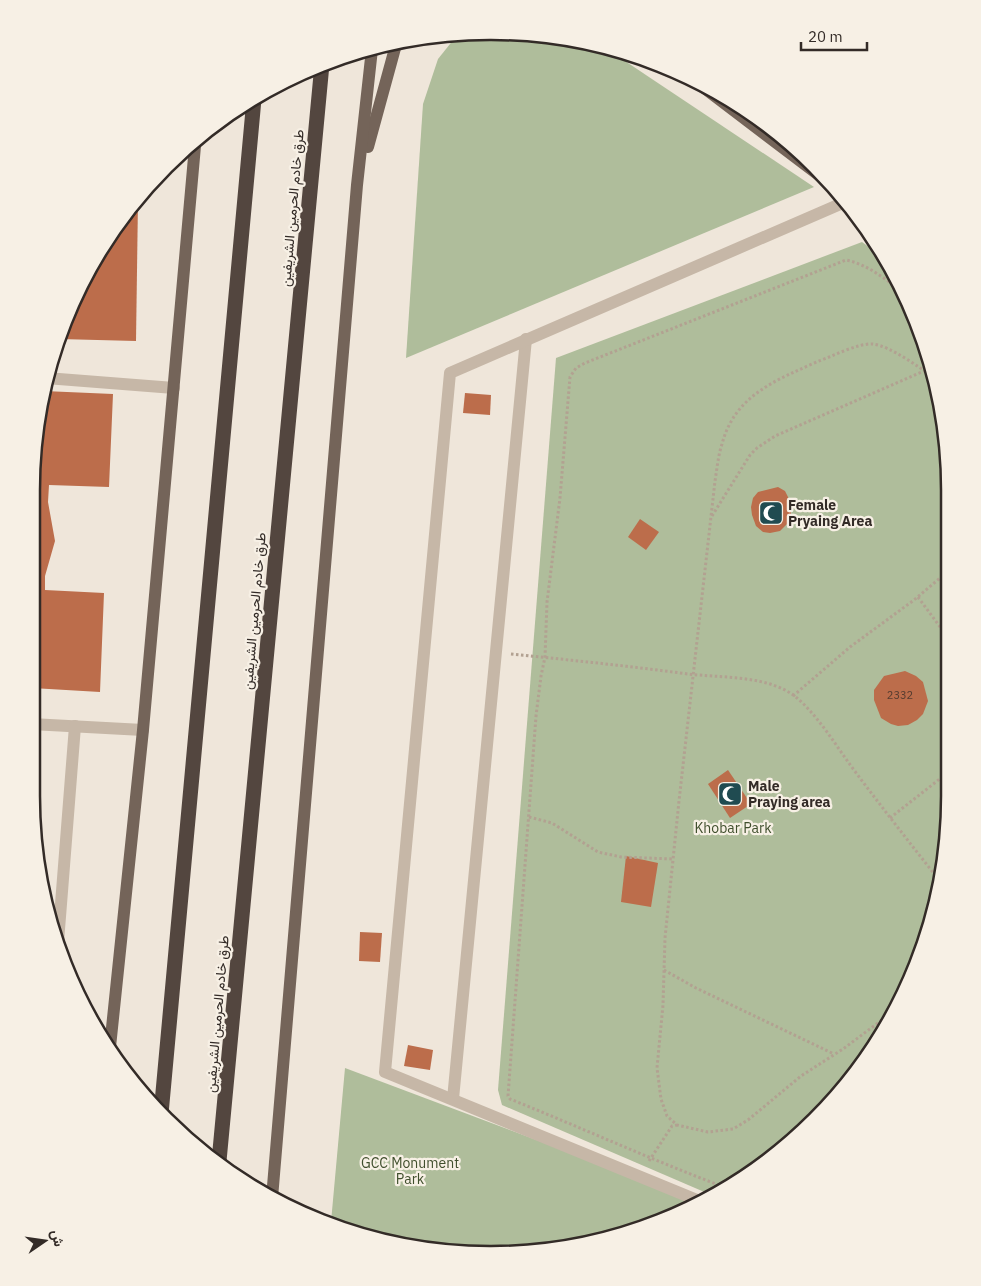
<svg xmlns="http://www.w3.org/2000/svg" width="981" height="1286" viewBox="0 0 981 1286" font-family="'IBM Plex Sans',Vazirmatn,sans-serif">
  <rect width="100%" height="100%" fill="#efe6da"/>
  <g fill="#afbd9b">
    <path d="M491,31L580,40L604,47L814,187L406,358L423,104L438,59L458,34Z"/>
    <path d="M862,242L884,258L925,343L946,431V856L915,971L873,1050L815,1120L745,1178L709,1194L502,1105L498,1090L556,358Z"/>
    <path d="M345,1068L696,1200L610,1239L491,1255L372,1239L331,1222Z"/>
  </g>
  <g fill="#bc6d4b">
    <path d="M138,200L136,341L59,339L79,287L126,211Z"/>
    <path d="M44,391L113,394L109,487L49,485L48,502L55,541L45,576V590L104,593L100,692L32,688V461Z"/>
    <path d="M465,393L491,395L490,415L463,413Z"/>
    <path d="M778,487L785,491L788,497L791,510V520L780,531L770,533L763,532L756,526L752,515L751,507L753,498L758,492Z"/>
    <path d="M640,519L659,532L646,550L628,537Z"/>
    <path d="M905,671L916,676L923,682L928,701L923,714L917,720L908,725L898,726L891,724L881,718L874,700V690L884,676Z"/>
    <path d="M728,770L751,804L730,818L708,784Z"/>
    <path d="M626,856L658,863L651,907L621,902Z"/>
    <path d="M360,932L382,933L380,962L359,961Z"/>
    <path d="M408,1045L433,1050L430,1070L404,1066Z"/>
  </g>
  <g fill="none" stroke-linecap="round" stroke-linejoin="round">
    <g stroke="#b2a191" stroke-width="3" stroke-dasharray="2.5 2.5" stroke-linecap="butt">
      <path d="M712,516L750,455L757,448L775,436L924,371"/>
      <path d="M918,597L946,635"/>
      <path d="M511,654C570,660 629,666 688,674C722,678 770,675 797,698C818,716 835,744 851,766C880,805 909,842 939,880"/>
      <path d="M793,696L850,647L914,600L946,573"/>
      <path d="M529,817L552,823L598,852L621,857L673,859"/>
      <path d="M890,818L946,774"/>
      <path d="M664,970L696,988L834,1054"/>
      <path d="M894,1011L843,1049L801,1076L748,1120L733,1129L708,1132L677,1125L667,1116L661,1099L657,1068L663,1005L665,938L679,801L715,481C717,469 718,456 722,444C735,395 776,380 819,361C833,356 858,343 873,344C890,346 919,367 933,377"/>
      <path d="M649,1161L672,1126L677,1125"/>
      <path d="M724,1187C652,1160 582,1128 510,1099L508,1096L536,716L541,676L545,657L547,602L560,498L570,377L576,368L585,363L846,260C866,264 882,277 898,288"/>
    </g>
    <g stroke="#c6b7a7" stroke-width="12">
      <path d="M46,378L174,388"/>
      <path d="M31,724L143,730"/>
      <path d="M58,942L75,726"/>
      <path d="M453,1099L526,339"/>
      <path d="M697,1200L385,1072L450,373L845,202"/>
    </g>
    <g stroke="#746459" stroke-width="12">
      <path d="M699,84L828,182"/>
      <path d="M368,147L397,41"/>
      <path d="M110,1047L143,730L195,146"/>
      <path d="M272,1198L357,185L372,49"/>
    </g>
    <g stroke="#53463f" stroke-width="15">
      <path d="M161,1114L254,99"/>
      <path d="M219,1161L322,64"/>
    </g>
  </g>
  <defs>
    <symbol id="mosque-square" viewBox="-11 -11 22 22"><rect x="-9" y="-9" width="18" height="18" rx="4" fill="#204b51" stroke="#f7f0e5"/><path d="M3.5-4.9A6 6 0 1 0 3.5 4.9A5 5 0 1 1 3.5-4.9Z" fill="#fff"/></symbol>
  </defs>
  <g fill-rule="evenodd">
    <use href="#mosque-square" x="757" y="499" width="28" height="28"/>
    <use href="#mosque-square" x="716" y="780" width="28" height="28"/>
  </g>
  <g text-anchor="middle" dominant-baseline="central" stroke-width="4.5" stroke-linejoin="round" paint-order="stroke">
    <g font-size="11" fill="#553c30">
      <text x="900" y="695">2332</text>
    </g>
    <g font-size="14" fill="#332b27" stroke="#f7f0e5">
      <text transform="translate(292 208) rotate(-85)">طرق خادم الحرمين الشريفين</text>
      <text transform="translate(254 611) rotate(-85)">طرق خادم الحرمين الشريفين</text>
      <text transform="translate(217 1014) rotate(-85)">طرق خادم الحرمين الشريفين</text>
    </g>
    <g font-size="14" font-weight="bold" fill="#332b27" stroke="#f7f0e5" text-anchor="start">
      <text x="788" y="505">Female<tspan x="788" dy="16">Pryaing Area</tspan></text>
      <text x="748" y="786">Male<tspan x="748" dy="16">Praying area</tspan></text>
    </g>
    <g font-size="14" fill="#404f2d" stroke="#f7f0e5">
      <text x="733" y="828">Khobar Park</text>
      <text x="410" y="1163">GCC Monument<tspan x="410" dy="16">Park</tspan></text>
    </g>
  </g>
  <path d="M0 0H981V1286H0ZM490 40H491A450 450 0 0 1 941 490V796A450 450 0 0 1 491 1246H490A450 450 0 0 1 40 796V490A450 450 0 0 1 490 40Z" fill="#f7f0e5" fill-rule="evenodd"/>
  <path fill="none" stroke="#332b27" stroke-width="2.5" d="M490 40H491A450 450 0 0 1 941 490V796A450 450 0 0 1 491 1246H490A450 450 0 0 1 40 796V490A450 450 0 0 1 490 40Z"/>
  <g transform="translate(45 1241) rotate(77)" stroke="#f7f0e5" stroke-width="4" paint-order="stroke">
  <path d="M0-4L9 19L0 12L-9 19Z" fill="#332b27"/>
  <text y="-8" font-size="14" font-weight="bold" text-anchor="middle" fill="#332b27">ش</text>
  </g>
  <path d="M801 42v8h66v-8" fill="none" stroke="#332b27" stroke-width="2.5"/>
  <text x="808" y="42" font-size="15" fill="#332b27" stroke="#f7f0e5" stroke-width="4" paint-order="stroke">20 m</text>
</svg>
